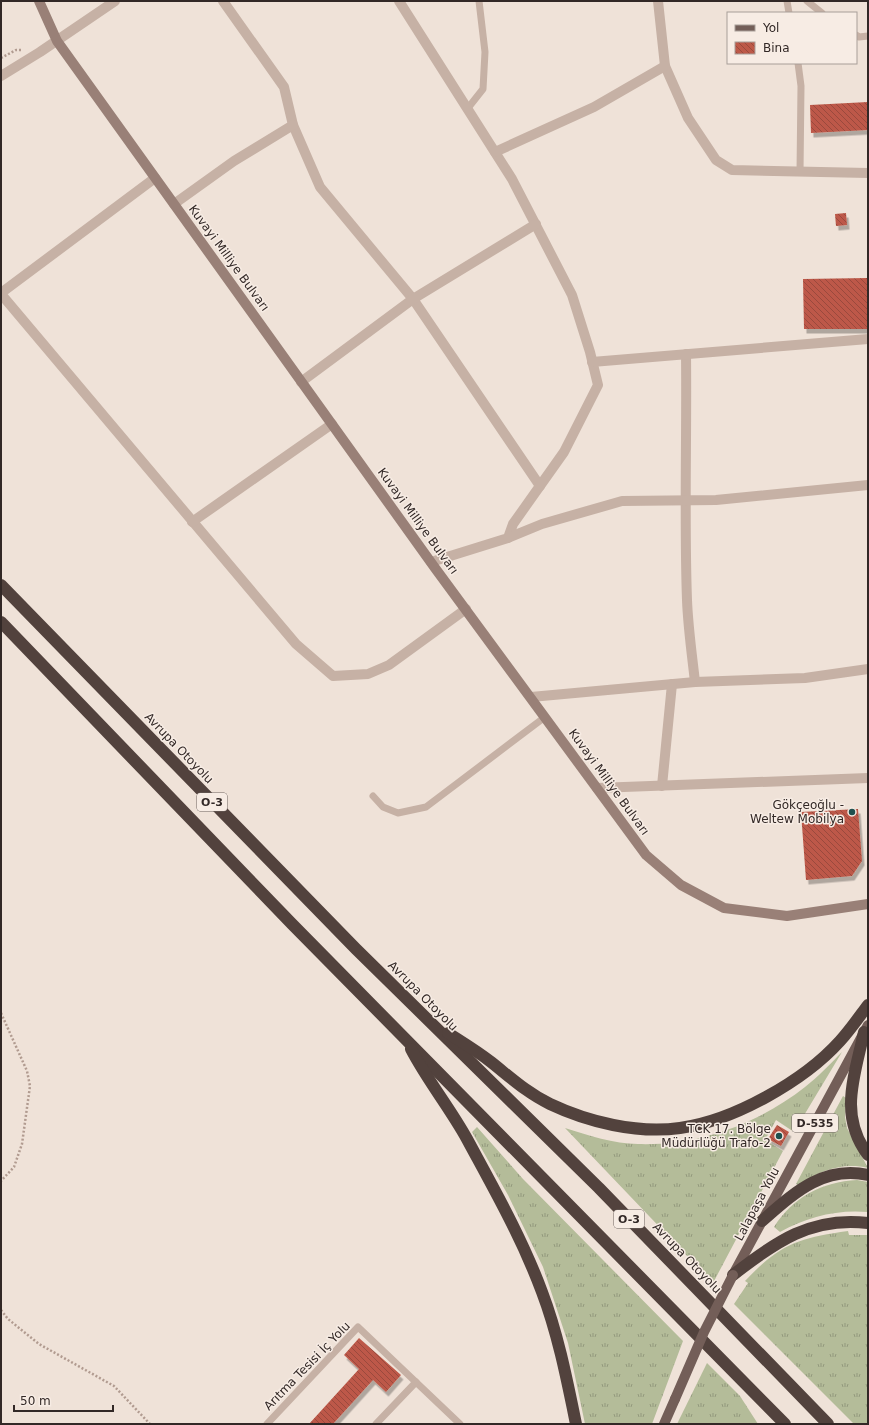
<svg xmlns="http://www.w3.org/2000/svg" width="869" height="1425" viewBox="0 0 869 1425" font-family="'DejaVu Sans',sans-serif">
  <defs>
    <pattern id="grass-tufts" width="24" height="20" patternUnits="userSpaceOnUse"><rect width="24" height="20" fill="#b4bc99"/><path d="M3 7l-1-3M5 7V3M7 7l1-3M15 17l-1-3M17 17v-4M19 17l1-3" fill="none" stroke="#93997d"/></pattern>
    <pattern id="building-back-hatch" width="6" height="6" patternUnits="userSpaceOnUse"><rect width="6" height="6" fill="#bd5948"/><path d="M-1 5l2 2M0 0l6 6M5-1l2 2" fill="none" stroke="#9a4a3c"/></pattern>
    <filter id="shadow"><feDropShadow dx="2.5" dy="4.5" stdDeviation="0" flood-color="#0004"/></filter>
  </defs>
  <rect width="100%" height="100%" fill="#efe2d8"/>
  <g fill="url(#grass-tufts)">
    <path d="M842,1052L794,1132L776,1120L765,1140L783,1151L713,1283L565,1128C588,1135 614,1144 638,1144C698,1146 758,1124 805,1087C818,1077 830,1064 842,1052Z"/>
    <path d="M843,1096L846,1098L845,1117L847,1128L868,1168C842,1162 820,1171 798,1185L796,1184Z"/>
    <path d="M477,1127L523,1179L683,1341L652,1424H585L568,1343L543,1267L508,1195L472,1132Z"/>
    <path d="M857,1180L868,1182V1212C838,1209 806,1217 780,1232L774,1227C793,1197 822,1182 857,1180Z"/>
    <path d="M848,1231L849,1235H868V1424L853,1423L734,1304L748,1283L745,1281C780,1244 798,1238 848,1231Z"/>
    <path d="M707,1363L740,1396L758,1424H677Z"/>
  </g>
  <g fill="url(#building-back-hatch)" filter="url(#shadow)">
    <path d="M868,102V130L811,133L810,105Z"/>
    <path d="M846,213L847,225L836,226L835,214Z"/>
    <path d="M867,278V329H804L803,279Z"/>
    <path d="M858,809L862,861L852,876L806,880L801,812Z"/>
    <path d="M777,1125L789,1132L781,1146L768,1139Z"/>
    <path d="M359,1338L401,1375L386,1392L373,1380L333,1424H309L359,1369L344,1355Z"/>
  </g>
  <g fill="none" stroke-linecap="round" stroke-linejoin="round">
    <g stroke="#b19b90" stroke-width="2.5" stroke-dasharray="2 2" stroke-linecap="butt">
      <path d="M1,58L16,50H22"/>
      <path d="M1,1013L27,1071L30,1086L22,1144L14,1167L1,1181"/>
      <path d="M1,1310L8,1319L39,1344L114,1386L150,1424"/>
    </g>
    <g stroke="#c6b1a5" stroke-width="7">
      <path d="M787,1L789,13"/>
      <path d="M807,1L822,13"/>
      <path d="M856,35L859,37L868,36"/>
      <path d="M798,63L801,86L800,172"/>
      <path d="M468,108L483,89L485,52L479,1"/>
      <path d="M373,796L383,807L398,813L426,807L545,717"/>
      <path d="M267,1424L358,1327L460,1424"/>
      <path d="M376,1424L416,1382"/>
    </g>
    <g stroke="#c6b1a5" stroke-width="10">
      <path d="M223,1L284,87L293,125L320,187L413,299L540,486"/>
      <path d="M399,1L512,179L572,295L590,352L598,385L564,452L513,524L508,538L431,562"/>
      <path d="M658,1L665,66L688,118L716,160L732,170L868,173"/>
      <path d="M1,76L40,52L115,1"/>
      <path d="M495,152L594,107L665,66"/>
      <path d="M174,204L234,161L293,125"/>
      <path d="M1,293L155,178"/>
      <path d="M1,294L296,644L333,676L368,674L389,665L466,609"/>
      <path d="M686,354C687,436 684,518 687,600C688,627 692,655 695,682"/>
      <path d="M592,362L868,339"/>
      <path d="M301,382L413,299L536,224"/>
      <path d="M192,522L332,424"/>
      <path d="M508,538L542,524L622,501L716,500L868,485"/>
      <path d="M531,697L695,682L805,678L868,669"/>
      <path d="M662,786L672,684"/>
      <path d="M597,788L868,778"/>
    </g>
    <path stroke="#998077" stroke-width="10" d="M39,1L57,41L435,568L646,855L681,885L724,908L787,916L868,904"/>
    <g stroke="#735e58" stroke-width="10">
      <path d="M734,1273L868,1025"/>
      <path d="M664,1424L675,1399"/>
    </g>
    <g stroke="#52423d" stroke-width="12">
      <path d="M1,585L356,949L599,1188L828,1424"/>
      <path d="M1,622L292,924L785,1424"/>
      <path d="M864,1032C855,1075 838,1115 868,1155"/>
      <path d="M448,1033C462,1042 477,1051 491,1062C510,1077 527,1093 550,1104C588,1122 637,1134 680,1128C733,1121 804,1081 840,1041C850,1030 859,1017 868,1005"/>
      <path d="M411,1049C427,1080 450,1108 467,1139C494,1189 522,1238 542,1292C558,1334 567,1380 576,1424"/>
      <path d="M762,1221C793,1194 823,1165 868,1175"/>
      <path d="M733,1275C775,1242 812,1216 868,1223"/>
    </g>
    <path stroke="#735e58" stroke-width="10" d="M675,1399L704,1332L733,1275"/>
  </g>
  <g fill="#1f504e" stroke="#f7ece4" stroke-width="1.5">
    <circle cx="852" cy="812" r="4"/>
    <circle cx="779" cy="1136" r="4"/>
  </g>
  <g text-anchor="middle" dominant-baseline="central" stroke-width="3" stroke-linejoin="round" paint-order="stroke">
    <g fill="#f7ece4" stroke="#6d635f" stroke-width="1">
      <rect x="197" y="793" width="30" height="18" rx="3"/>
      <rect x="792" y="1114" width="46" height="18" rx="3"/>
      <rect x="614" y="1210" width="30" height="18" rx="3"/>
    </g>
    <g font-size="11" font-weight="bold" fill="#322826">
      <text x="212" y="802">O-3</text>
      <text x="815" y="1123">D-535</text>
      <text x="629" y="1219">O-3</text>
    </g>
    <g font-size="12" fill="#322826" stroke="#f7ece4">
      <text transform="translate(229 258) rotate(54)">Kuvayi Milliye Bulvarı</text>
      <text transform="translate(418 521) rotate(54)">Kuvayi Milliye Bulvarı</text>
      <text transform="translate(179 748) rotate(46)">Avrupa Otoyolu</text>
      <text transform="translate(609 782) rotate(54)">Kuvayi Milliye Bulvarı</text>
      <text transform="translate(423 996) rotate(45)">Avrupa Otoyolu</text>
      <text transform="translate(757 1204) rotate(-62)">Lalapaşa Yolu</text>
      <text transform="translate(687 1258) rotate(46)">Avrupa Otoyolu</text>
      <text transform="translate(307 1366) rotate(-46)">Arıtma Tesisi İç Yolu</text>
    </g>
    <g font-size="12" fill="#322826" stroke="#f7ece4" text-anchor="end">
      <text x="844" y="805">Gökçeoğlu -<tspan x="844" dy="14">Weltew Mobilya</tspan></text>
      <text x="771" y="1129">TCK 17. Bölge<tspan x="771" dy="14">Müdürlüğü Trafo-2</tspan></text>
    </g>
  </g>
  <rect width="869" height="1425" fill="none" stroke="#322826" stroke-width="4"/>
  <rect x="727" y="12" width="130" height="52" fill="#f7ece4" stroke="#a89e98"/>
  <rect x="735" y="25" width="20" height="6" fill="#735e58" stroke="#a89e98"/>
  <text x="763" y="32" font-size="12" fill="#322826">Yol</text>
  <rect x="735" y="42" width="20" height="12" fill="url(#building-back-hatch)" stroke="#a89e98"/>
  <text x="763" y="52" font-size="12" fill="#322826">Bina</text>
  <path d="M14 1405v6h99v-6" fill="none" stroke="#322826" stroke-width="2"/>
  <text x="20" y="1405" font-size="12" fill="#322826" stroke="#f7ece4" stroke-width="3" paint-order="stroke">50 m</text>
</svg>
